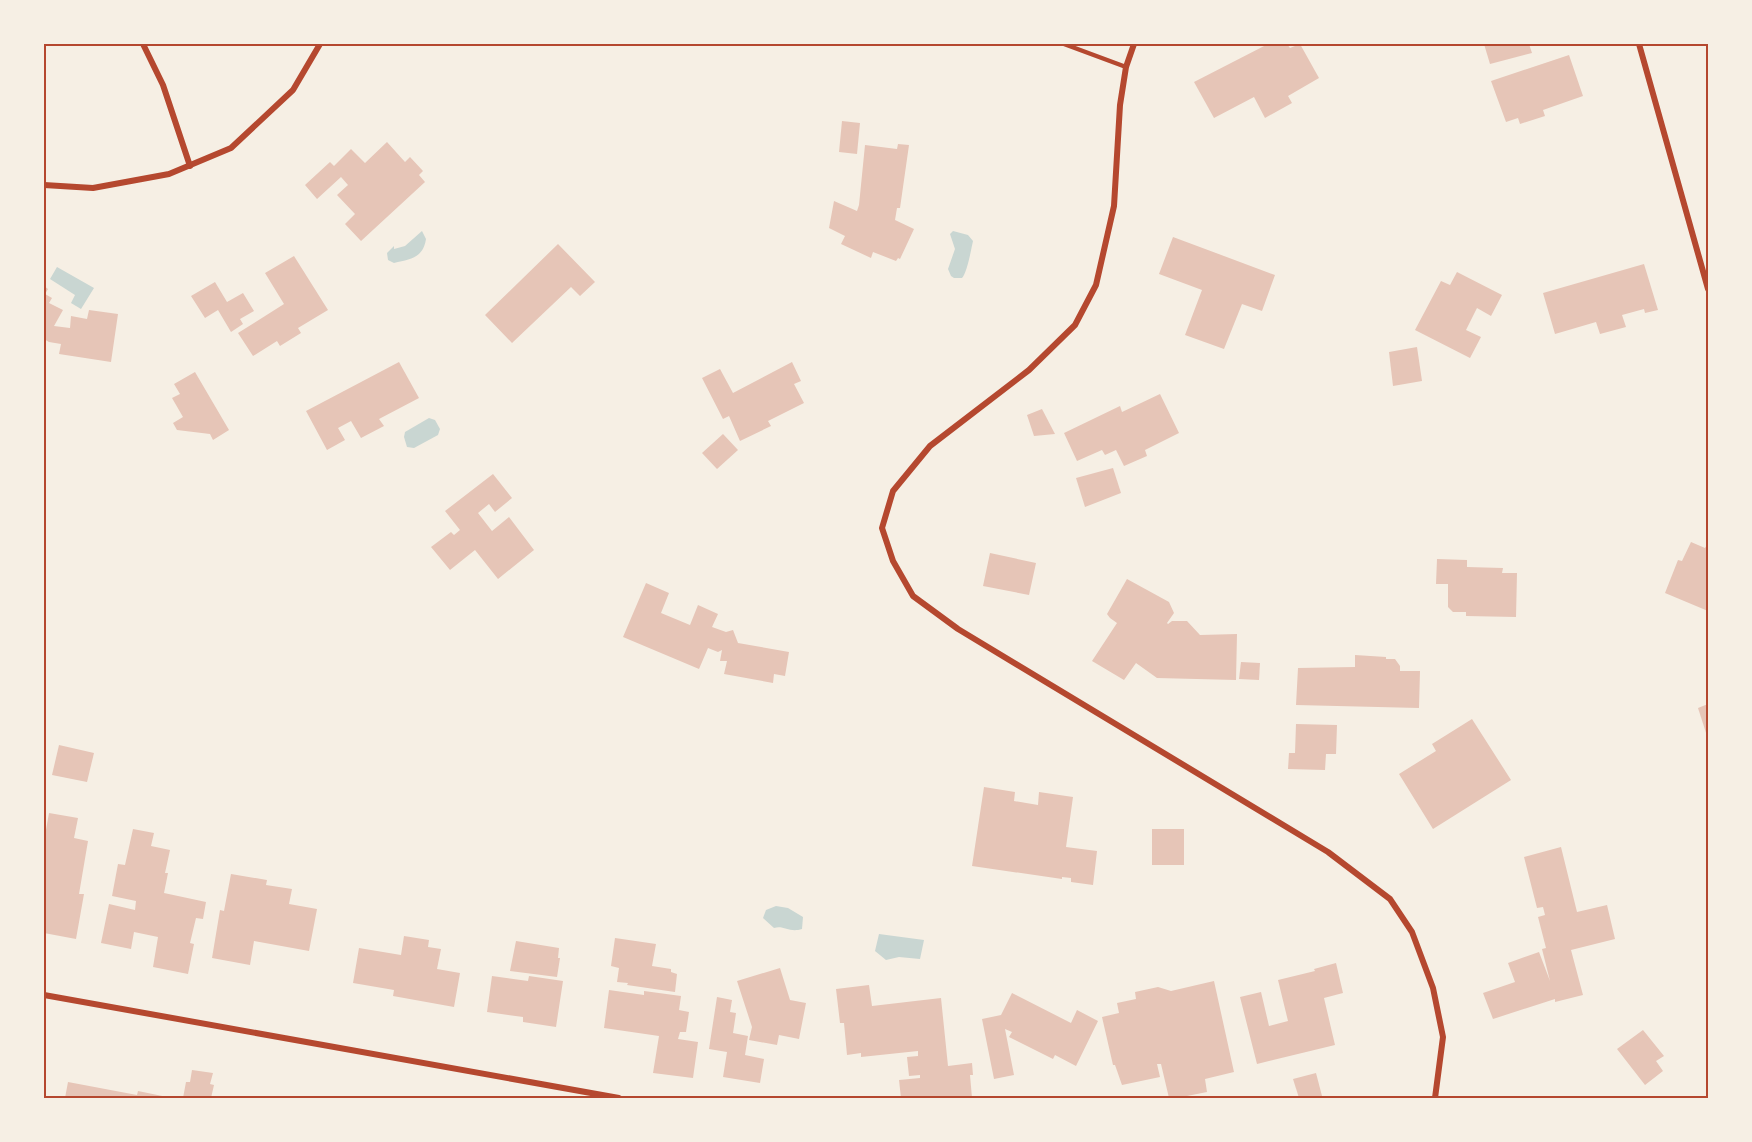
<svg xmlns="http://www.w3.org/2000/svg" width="1752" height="1142" viewBox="0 0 1752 1142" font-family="Lato,sans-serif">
  <rect width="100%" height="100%" fill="#f6efe4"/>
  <g fill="#c9d6d2">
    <path d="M422,231L426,239C423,258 411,259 394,263L388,260L387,253L394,246V249L405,246Z"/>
    <path d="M953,231L968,235L973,241C971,250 967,273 962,278H954L951,276L948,269L955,249L950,234Z"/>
    <path d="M57,267L94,288L81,309L71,303L75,295L50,279Z"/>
    <path d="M429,418L435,420L440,429L438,435L414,448L407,447L404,437L405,432Z"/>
    <path d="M776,906L788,908L803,917L802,929C789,933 784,925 774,928L763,918L766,910Z"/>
    <path d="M879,934L924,940L920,959L899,957L886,960L875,951Z"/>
  </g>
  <g fill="#e6c5b7">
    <path d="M1268,44H1287L1290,48L1300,44L1319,78L1288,96L1292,103L1265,118L1254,97L1214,118L1194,82Z"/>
    <path d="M1484,44H1529L1532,53L1490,64Z"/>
    <path d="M1569,55L1583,96L1543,110L1545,116L1520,124L1518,118L1506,122L1491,81Z"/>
    <path d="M842,121L860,123L857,154L839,152Z"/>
    <path d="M387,142L405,162L410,157L423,171L419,175L425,182L361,241L345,224L355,214L337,195L348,185L341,177L317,199L305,185L330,162L334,166L351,149L365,163Z"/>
    <path d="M898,144L909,145L900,208H897L895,220L914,229L900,259L898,258L896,261L873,252L871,258L841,244L845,236L829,228L834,201L857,211L859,205L865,145L897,149Z"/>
    <path d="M1173,237L1275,275L1262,311L1242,304L1224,349L1185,335L1202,290L1159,274Z"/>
    <path d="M558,244L595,282L580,296L571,287L512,343L485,315Z"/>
    <path d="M294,256L328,310L298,328L301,333L280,346L277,341L253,356L238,333L284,304L265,273Z"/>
    <path d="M1644,264L1658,310L1645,313L1644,309L1622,315L1626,327L1600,334L1596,322L1555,334L1543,293Z"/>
    <path d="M1457,272L1502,295L1491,316L1477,308L1466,330L1481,337L1470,358L1415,330L1441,281L1450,285Z"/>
    <path d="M215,282L227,302L243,293L254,311L240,319L243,324L231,332L218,310L205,318L191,296Z"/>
    <path d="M44,286L48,289L45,294L52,298L49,303L63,310L54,326L70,328L71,316L87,319L89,310L118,314L111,362L59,354L61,344L49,342L44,339Z"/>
    <path d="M1417,347L1422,381L1393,386L1389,352Z"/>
    <path d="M399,362L419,398L379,419L384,426L361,438L351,421L338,428L345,440L327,450L306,411Z"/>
    <path d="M792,362L801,381L794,384L804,403L768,421L771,426L740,441L729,416L723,419L702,378L720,369L733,393Z"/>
    <path d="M195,372L229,430L213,440L210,434L177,430L173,423L183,417L172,398L180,394L174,384Z"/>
    <path d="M1160,394L1179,433L1145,450L1147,456L1124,466L1116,450L1105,455L1102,450L1077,461L1064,433L1120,406L1122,412Z"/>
    <path d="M1042,409L1055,434L1034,436L1027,415Z"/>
    <path d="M723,434L738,450L717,469L702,453Z"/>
    <path d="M1113,468L1121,493L1085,507L1076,478Z"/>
    <path d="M493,474L512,498L495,512L489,504L478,513L492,531L509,517L534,550L498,579L475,550L450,570L431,547L451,532L454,535L460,530L445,511Z"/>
    <path d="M1691,542L1705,548L1707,545H1708V611L1665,593L1678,560L1682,561Z"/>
    <path d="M990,553L1036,563L1029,595L983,586Z"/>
    <path d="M1437,559L1467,560V567L1503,568L1502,573H1517L1516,617L1466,616V612H1453L1448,607V584H1436Z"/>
    <path d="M1127,579L1169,602L1174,613L1167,623L1168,624L1172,621H1187L1200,635L1237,634L1236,680L1157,678L1136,663L1124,680L1092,661L1117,623L1110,618L1107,614Z"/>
    <path d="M646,583L669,593L661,613L690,625L698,605L718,614L712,627L726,632L733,630L738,643L789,652L785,676L774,674L773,683L724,674L727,661H720L722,650L718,652L708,648L699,669L623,637Z"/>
    <path d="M1355,655L1386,657V659H1395L1400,666V671H1420L1419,708L1296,705L1298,668L1355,667Z"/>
    <path d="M1241,662L1260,663L1259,680L1239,679Z"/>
    <path d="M1708,704V739L1698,708Z"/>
    <path d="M1472,719L1511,780L1433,829L1399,774L1436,751L1432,744Z"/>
    <path d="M1296,724L1337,725L1336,754H1326L1325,770L1288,769L1289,753H1295Z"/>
    <path d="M59,745L94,753L87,782L52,775Z"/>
    <path d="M984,787L1015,792L1014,801L1038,805L1039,792L1073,797L1066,847L1097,851L1093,885L1071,882V878L1062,877V879L972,866Z"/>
    <path d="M49,813L78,818L74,838L88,841L79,894H84L76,939L44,933V841Z"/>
    <path d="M133,829L154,833L151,846L170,850L165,873H168L164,893L206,902L203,919L196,918L190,943L194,944L188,974L153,967L158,937L134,932L131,949L101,943L109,904L135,910L136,901L112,896L118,864L125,865Z"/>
    <rect x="1152" y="829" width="32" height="36"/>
    <path d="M1561,847L1577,912L1607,905L1615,939L1571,950L1583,995L1555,1002V999L1493,1019L1483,993L1515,982L1508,963L1539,952L1550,981L1542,949L1546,948L1538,917L1545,915L1543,907L1537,908L1524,857Z"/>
    <path d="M231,874L267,880L266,885L292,889L289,904L317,909L309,951L254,941L250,965L212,958L220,910L224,911Z"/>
    <path d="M404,936L429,940L428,947L441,949L437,969L460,973L454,1007L393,996L394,990L353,983L359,948L401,955Z"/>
    <path d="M615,938L656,944L652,966L671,969V972L677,974L675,992L627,985L628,983L617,982L619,968L611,966Z"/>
    <path d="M516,941L559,948L558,958H560L557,977L510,971Z"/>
    <path d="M1336,963L1343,993L1324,998L1335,1045L1257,1064L1240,997L1261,992L1269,1026L1288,1021L1278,980L1315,971L1314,969Z"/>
    <path d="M780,968L790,1000L806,1003L799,1039L779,1035L777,1045L749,1040L752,1027L737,981Z"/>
    <path d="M492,976L528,981L529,976L563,981L556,1027L523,1022V1017L487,1012Z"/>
    <path d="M1214,981L1234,1072L1205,1079L1207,1092L1177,1098H1169L1161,1064H1157L1160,1077L1122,1085L1115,1065H1113L1102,1017L1119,1013L1117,1003L1136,999L1135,992L1158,987L1171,991Z"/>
    <path d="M869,985L872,1006L941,998L948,1066L972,1063L973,1075H970L972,1098H901L899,1080L920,1078V1075L909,1076L907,1057L918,1056V1051L861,1057V1053L847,1055L844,1023H840L836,989Z"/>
    <path d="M609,990L644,995V991L681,996L679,1010L689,1012L686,1032H680L678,1039L698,1042L693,1078L653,1073L659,1036L604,1028Z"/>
    <path d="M1012,993L1071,1023L1077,1010L1098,1021L1076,1066L1055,1055L1053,1059L1009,1037L1012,1032L1005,1029L1014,1075L994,1079L982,1019L1001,1015Z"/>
    <path d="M717,997L732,1000L730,1012L736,1013L733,1033L748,1036L745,1055L764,1059L760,1083L723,1077L727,1052L709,1049Z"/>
    <path d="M1643,1030L1664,1056L1656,1061L1663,1071L1645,1085L1617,1049Z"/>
    <path d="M192,1070L213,1073L210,1084L214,1085L211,1098H183L186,1082H190Z"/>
    <path d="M1316,1073L1322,1096L1299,1098L1293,1079Z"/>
    <path d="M68,1082L137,1095L138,1091L172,1098H65Z"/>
  </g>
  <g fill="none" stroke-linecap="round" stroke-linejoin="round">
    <path stroke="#b5482f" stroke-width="4.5" d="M1064,44L1126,67"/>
    <g stroke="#b5482f" stroke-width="6">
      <path d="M143,44L163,85L190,166"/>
      <path d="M1134,44L1126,67L1120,105L1114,206L1096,285L1075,325L1029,370L930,446L893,491L882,528L893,561L913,596L958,629L1328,852L1390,899L1412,932L1433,988L1443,1037L1435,1098"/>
      <path d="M1639,44L1708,289"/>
      <path d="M44,185L93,188L169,174L231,148L293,90L320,44"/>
      <path d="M44,995L619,1098"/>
    </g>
  </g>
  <rect width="1752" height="1142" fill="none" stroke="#f6efe4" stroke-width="90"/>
  <rect x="45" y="45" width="1662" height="1052" fill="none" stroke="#b5482f" stroke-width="2"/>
</svg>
